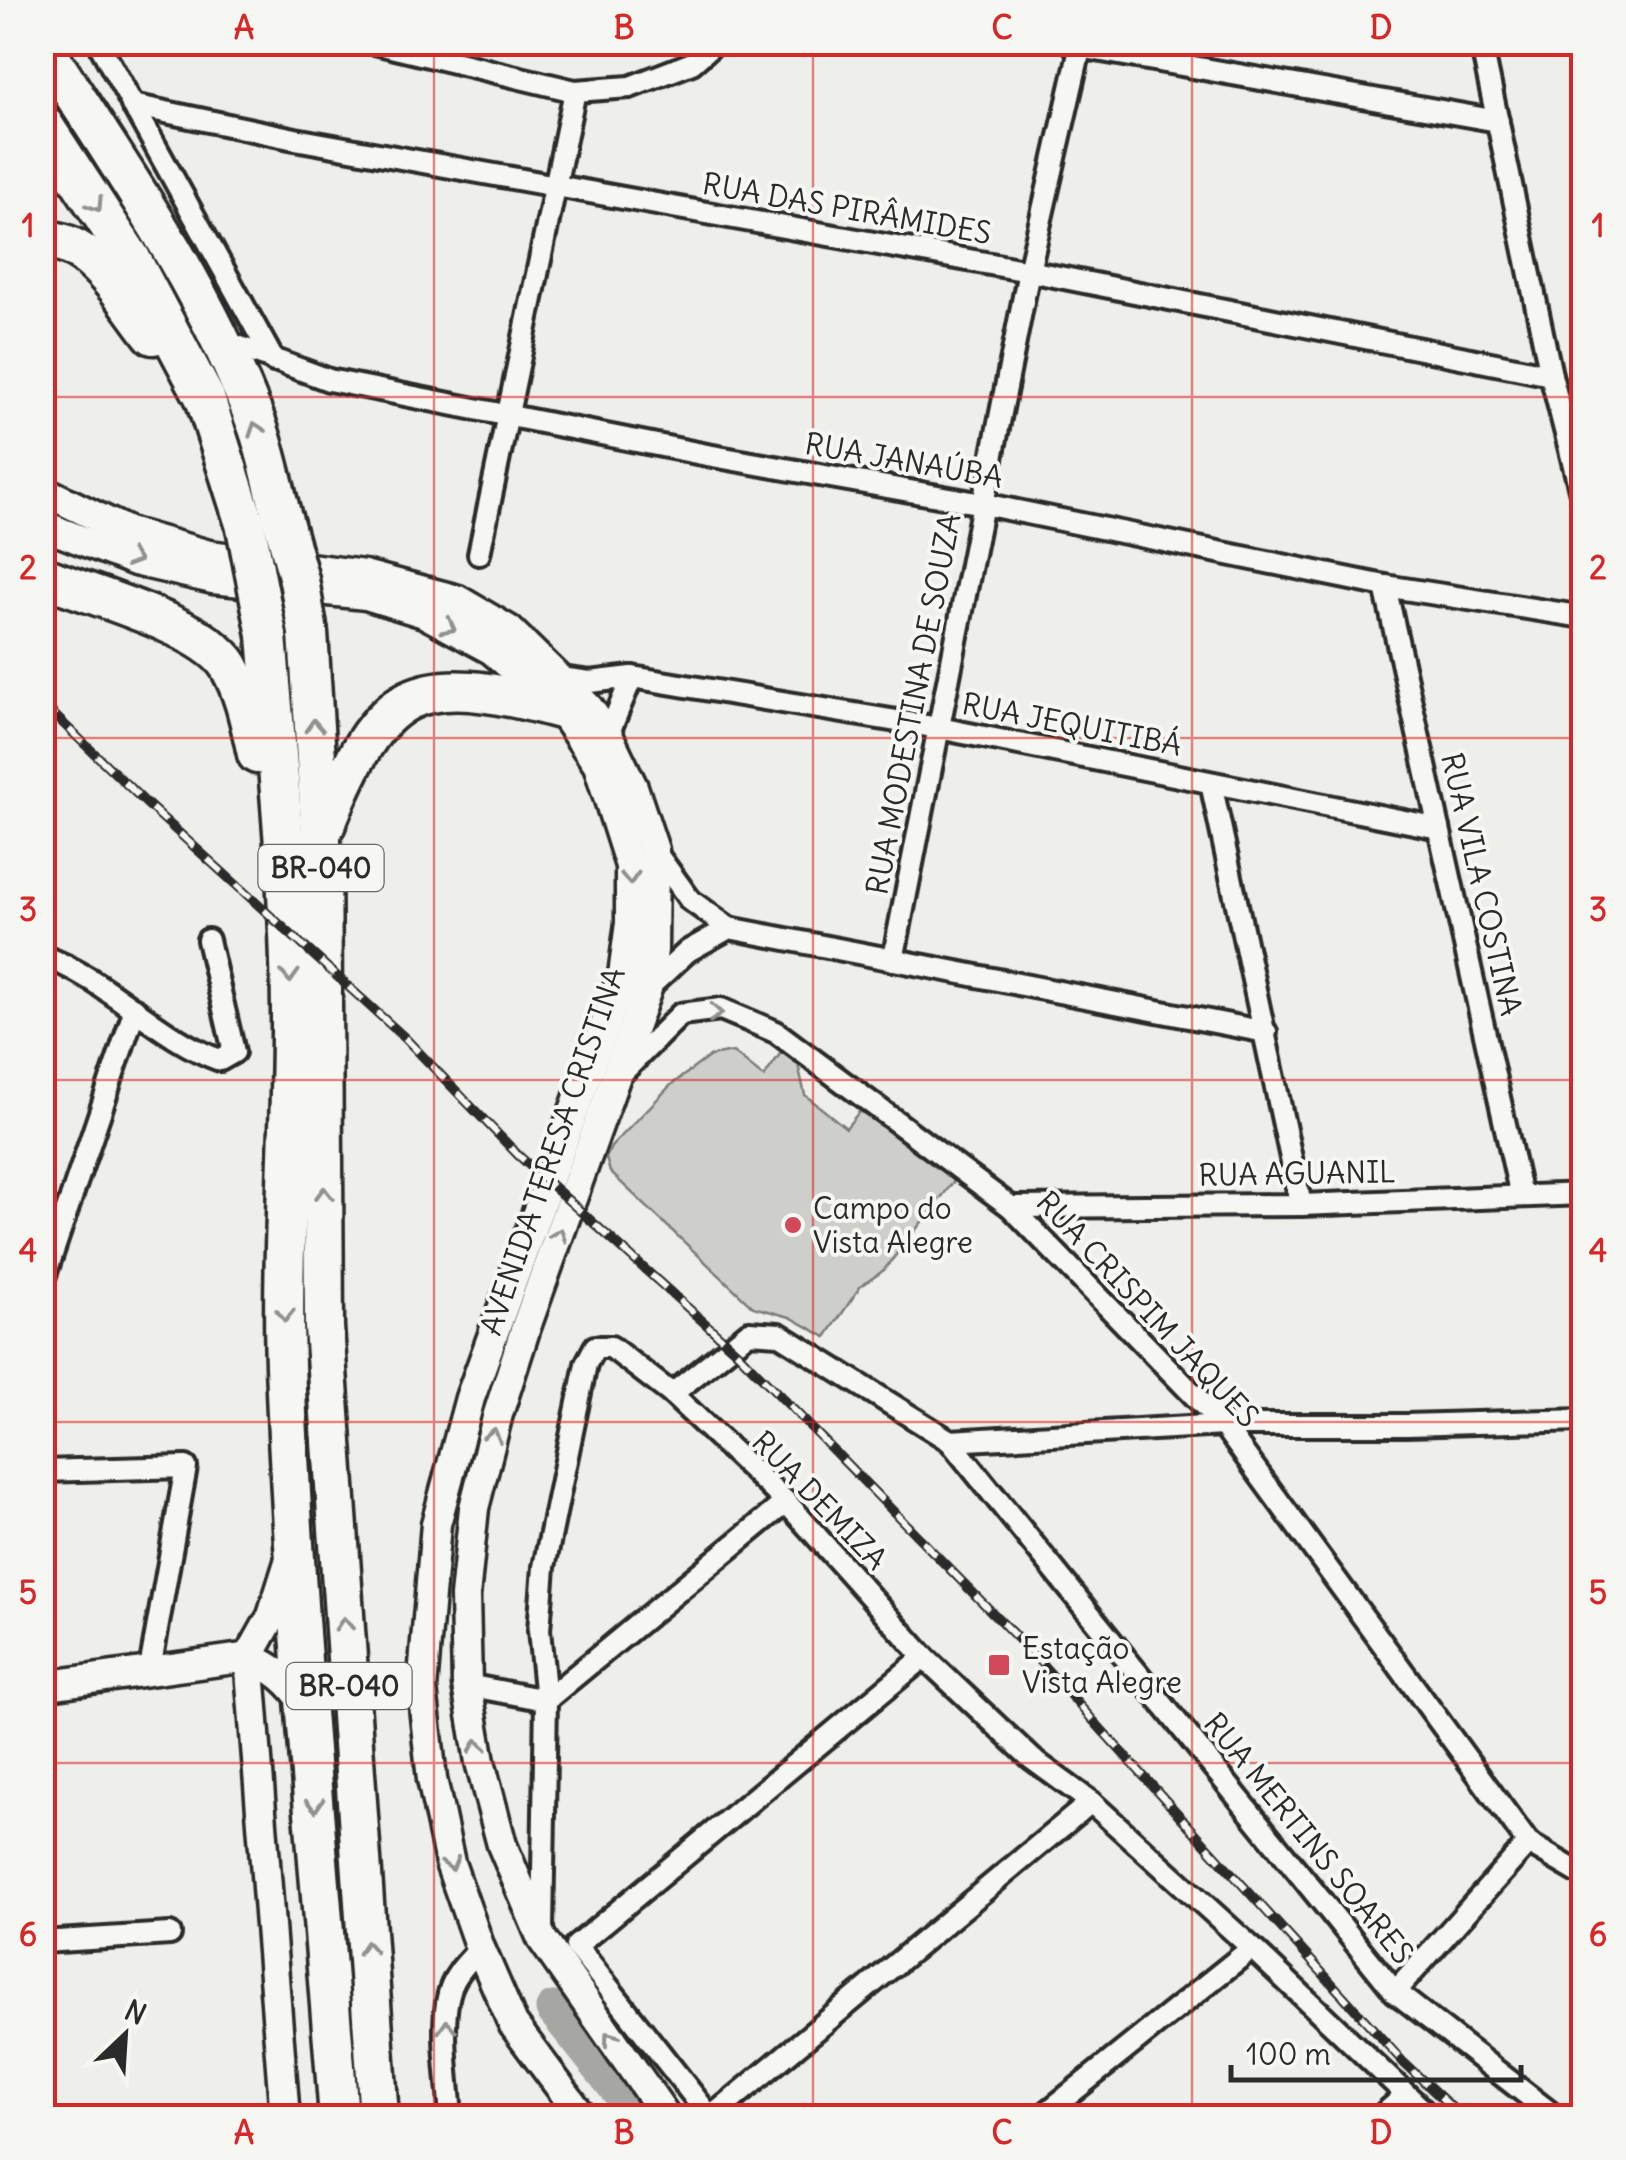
<svg xmlns="http://www.w3.org/2000/svg" width="1626" height="2160" viewBox="0 0 1626 2160" font-family="Delius,sans-serif">
  <rect width="100%" height="100%" fill="#eeeeea"/>
  <filter id="ink" filterUnits="userSpaceOnUse"><feTurbulence type="fractalNoise" baseFrequency=".01" numOctaves="2"/><feDisplacementMap in="SourceGraphic" scale="20" xChannelSelector="R" yChannelSelector="G"/><feConvolveMatrix kernelMatrix="1 2 1 2 8 2 1 2 1" color-interpolation-filters="sRGB"/></filter>
  <g filter="url(#ink)">
    <path fill="#cececa" stroke="#7c7c7a" stroke-width="2.5" d="M782,1051L797,1060L805,1095L846,1128L863,1107L955,1180L884,1270L860,1287L826,1337L790,1317L753,1307L610,1172L606,1158L611,1147L671,1085L710,1056L733,1052L764,1077Z"/>
    <g fill="none" stroke-linecap="round" stroke-linejoin="round">
      <path stroke="#a6a6a3" stroke-width="35" d="M553,2009L640,2118"/>
      <defs>
        <g id="street">
          <path d="M98,42L274,361"/>
          <path d="M370,42L575,91L630,87L692,63L716,42"/>
          <path d="M1481,42L1551,375L1584,505"/>
          <path d="M1074,46L1498,121"/>
          <path d="M132,105L295,139L1029,271L1551,375"/>
          <path d="M221,340L329,380L707,455L983,504L1385,586L1584,617"/>
          <path d="M479,554L575,91"/>
          <path d="M1385,586L1521,1196"/>
          <path d="M560,678L590,682L632,677L939,728L1439,828"/>
          <path d="M608,735L632,677"/>
          <path d="M1211,783L1301,1205"/>
          <path d="M654,850L690,900L729,928L1266,1032"/>
          <path d="M42,956C106,977 157,1038 220,1060L234,1052L208,940"/>
          <path d="M893,960L1029,271L1080,49L1090,42"/>
          <path d="M647,989L688,951L729,928"/>
          <path d="M618,1077L681,1014L721,1009L776,1032L1011,1207L1223,1425L1528,1843L1584,1876"/>
          <path d="M1011,1207L1301,1205L1584,1194"/>
          <path d="M42,1284L135,1009"/>
          <path d="M672,1394L749,1332L779,1334L950,1441L1223,1425H1406L1584,1420"/>
          <path d="M950,1441L1395,1992L1557,2118"/>
          <path d="M42,1471L186,1467L150,1669"/>
          <path d="M467,1685L546,1700"/>
          <path d="M546,1700L786,1502"/>
          <path d="M542,1929L546,1700L539,1630L544,1567L586,1364L595,1347H611L672,1394L786,1502L924,1657L1032,1759L1091,1802L1252,1948L1431,2118"/>
          <path d="M42,1942L170,1934"/>
          <path d="M1395,1992L1528,1843"/>
          <path d="M451,2118C449,2081 438,2018 452,1985C458,1970 470,1960 480,1948"/>
          <path d="M710,2118L1091,1802"/>
          <path d="M711,2118L576,1946L924,1657"/>
          <path d="M1040,2118L1252,1948"/>
          <path d="M1379,2118L1406,2095"/>
        </g>
        <g id="secondary">
          <path d="M42,490L128,532L209,555L364,575L458,600L509,630L588,707L608,735L633,787L654,850L653,950L647,989L526,1327L498,1414L474,1508L465,1597L467,1685L480,1762L502,1845L542,1939L667,2118"/>
          <path d="M42,525L135,561L213,579L366,595L424,613L492,650L560,709L598,765L630,866V923L623,975L470,1398L436,1524L422,1689L432,1779L450,1863L480,1948L513,2024L583,2118"/>
          <path d="M249,1657L285,2118"/>
          <path d="M249,1657L272,1616L289,1562"/>
          <path d="M42,1686L249,1657C275,1669 289,1680 305,1703"/>
        </g>
        <g id="highway">
          <path d="M42,45C121,168 206,288 257,425C268,456 274,490 283,521"/>
          <path d="M42,123L131,259L205,398L246,527"/>
          <path d="M42,241C90,237 126,301 153,335"/>
          <path d="M42,576C88,595 204,625 229,666C245,694 250,723 257,754"/>
          <path d="M308,633L321,837L324,1327L379,2118"/>
          <path d="M267,635C277,760 290,885 291,1011C292,1129 281,1247 285,1365C294,1615 320,1868 339,2118"/>
          <path d="M325,826C381,685 416,670 560,709"/>
        </g>
      </defs>
      <use href="#street" stroke="#2b2b2b" stroke-width="28"/>
      <use href="#secondary" stroke="#2b2b2b" stroke-width="35"/>
      <use href="#highway" stroke="#2b2b2b" stroke-width="45"/>
      <use href="#street" stroke="#f6f6f2" stroke-width="20"/>
      <use href="#secondary" stroke="#f6f6f2" stroke-width="28"/>
      <use href="#highway" stroke="#f6f6f2" stroke-width="38"/>
      <defs>
        <path id="rail" d="M42,703L146,803L405,1038L518,1155L738,1353L1031,1652L1404,2063L1463,2118"/>
      </defs>
      <use href="#rail" stroke="#2b2b2b" stroke-width="10"/>
      <use href="#rail" stroke="#f6f6f2" stroke-width="6" stroke-dasharray="19" stroke-linecap="butt"/>
      <defs>
        <g id="highway-bridge">
          <path d="M283,521L299,580L308,633"/>
          <path d="M246,527L267,635"/>
        </g>
      </defs>
      <use href="#highway-bridge" stroke="#2b2b2b" stroke-width="45" stroke-linecap="butt"/>
      <use href="#highway-bridge" stroke="#f6f6f2" stroke-width="38"/>
    </g>
    <defs><path id="oneway-chevron" d="M-2-3.5L2.5 0L-2 3.5" fill="none" stroke-width="1.6" stroke-linecap="round" stroke-linejoin="round" transform="scale(2.5)"/></defs>
    <g stroke="#90908e">
      <use href="#oneway-chevron" transform="translate(96 205) rotate(57)"/>
      <use href="#oneway-chevron" transform="translate(256 429) rotate(-109)"/>
      <use href="#oneway-chevron" transform="translate(134 559) rotate(17)"/>
      <use href="#oneway-chevron" transform="translate(449 627) rotate(28)"/>
      <use href="#oneway-chevron" transform="translate(314 726) rotate(-93)"/>
      <use href="#oneway-chevron" transform="translate(630 878) rotate(88)"/>
      <use href="#oneway-chevron" transform="translate(290 976) rotate(88)"/>
      <use href="#oneway-chevron" transform="translate(716 1013) rotate(4)"/>
      <use href="#oneway-chevron" transform="translate(324 1194) rotate(-90)"/>
      <use href="#oneway-chevron" transform="translate(559 1235) rotate(-70)"/>
      <use href="#oneway-chevron" transform="translate(285 1315) rotate(90)"/>
      <use href="#oneway-chevron" transform="translate(493 1435) rotate(-75)"/>
      <use href="#oneway-chevron" transform="translate(344 1624) rotate(-94)"/>
      <use href="#oneway-chevron" transform="translate(477 1746) rotate(-99)"/>
      <use href="#oneway-chevron" transform="translate(315 1805) rotate(86)"/>
      <use href="#oneway-chevron" transform="translate(451 1864) rotate(74)"/>
      <use href="#oneway-chevron" transform="translate(367 1948) rotate(-94)"/>
      <use href="#oneway-chevron" transform="translate(447 2027) rotate(-92)"/>
      <use href="#oneway-chevron" transform="translate(610 2038) rotate(-126)"/>
    </g>
  </g>
  <path fill="none" stroke="#d62828" stroke-width="2.5" stroke-opacity="0.55" d="M434,42V2118M813,42V2118M1192,42V2118M42,397H1584M42,738H1584M42,1080H1584M42,1422H1584M42,1763H1584"/>
  <g fill="#d1495b" stroke="#f6f6f2" stroke-width="4">
    <circle cx="793" cy="1225" r="10"/>
    <rect x="987" y="1653" width="24" height="24" rx="5"/>
  </g>
  <g text-anchor="middle" dominant-baseline="central" stroke-width="8" stroke-linejoin="round" paint-order="stroke">
    <g fill="#f6f6f2" stroke="#686867" stroke-width="2.5">
      <rect x="258.5" y="845" width="125" height="46" rx="8"/>
      <rect x="286.5" y="1663" width="125" height="46" rx="8"/>
    </g>
    <g font-size="28" font-weight="bold" fill="#2b2b2b">
      <text x="321" y="868">BR-040</text>
      <text x="349" y="1686">BR-040</text>
    </g>
    <g font-size="30" fill="#2b2b2b" stroke="#f6f6f2">
      <text transform="translate(847 208) rotate(10)">RUA DAS PIRÂMIDES</text>
      <text transform="translate(904 460) rotate(10)">RUA JANAÚBA</text>
      <text transform="translate(913 704) rotate(-79)">RUA MODESTINA DE SOUZA</text>
      <text transform="translate(1072 724) rotate(11)">RUA JEQUITIBÁ</text>
      <text transform="translate(1482 884) rotate(77)">RUA VILA COSTINA</text>
      <text transform="translate(552 1151) rotate(-71)">AVENIDA TERESA CRISTINA</text>
      <text transform="translate(1297 1173) rotate(-1)">RUA AGUANIL</text>
      <text transform="translate(1148 1309) rotate(47)">RUA CRISPIM JAQUES</text>
      <text transform="translate(820 1500) rotate(46)">RUA DEMIZA</text>
      <text transform="translate(1309 1838) rotate(51)">RUA MERTINS SOARES</text>
    </g>
    <g font-size="30" fill="#2b2b2b" stroke="#f6f6f2" text-anchor="start">
      <text x="813" y="1208">Campo do<tspan x="813" dy="34">Vista Alegre</tspan></text>
      <text x="1022" y="1648">Estação<tspan x="1022" dy="34">Vista Alegre</tspan></text>
    </g>
  </g>
  <rect width="1626" height="2160" fill="none" stroke="#f6f6f2" stroke-width="110"/>
  <g transform="translate(125 2035) rotate(25)" stroke="#f6f6f2" stroke-width="8" paint-order="stroke">
  <path d="M0-8L18 38L0 25L-18 38Z" fill="#2b2b2b"/>
  <text y="-15" font-size="28" font-weight="bold" text-anchor="middle" fill="#2b2b2b">N</text>
  </g>
  <path d="M1231 2065v15h290v-15" fill="none" stroke="#2b2b2b" stroke-width="5"/>
  <text x="1246" y="2065" font-size="30" fill="#2b2b2b" stroke="#f6f6f2" stroke-width="8" paint-order="stroke">100 m</text>
  <rect x="55" y="55" width="1516" height="2050" fill="none" stroke="#d62828" stroke-width="4"/>
  <g font-size="32" text-anchor="middle" font-weight="bold" fill="#d62828">
    <text x="244" y="39">A</text>
    <text x="624" y="39">B</text>
    <text x="1002" y="39">C</text>
    <text x="1381" y="39">D</text>
    <text x="28" y="237">1</text>
    <text x="1598" y="237">1</text>
    <text x="28" y="579">2</text>
    <text x="1598" y="579">2</text>
    <text x="28" y="921">3</text>
    <text x="1598" y="921">3</text>
    <text x="28" y="1262">4</text>
    <text x="1598" y="1262">4</text>
    <text x="28" y="1604">5</text>
    <text x="1598" y="1604">5</text>
    <text x="28" y="1946">6</text>
    <text x="1598" y="1946">6</text>
    <text x="244" y="2144">A</text>
    <text x="624" y="2144">B</text>
    <text x="1002" y="2144">C</text>
    <text x="1381" y="2144">D</text>
  </g>
</svg>
